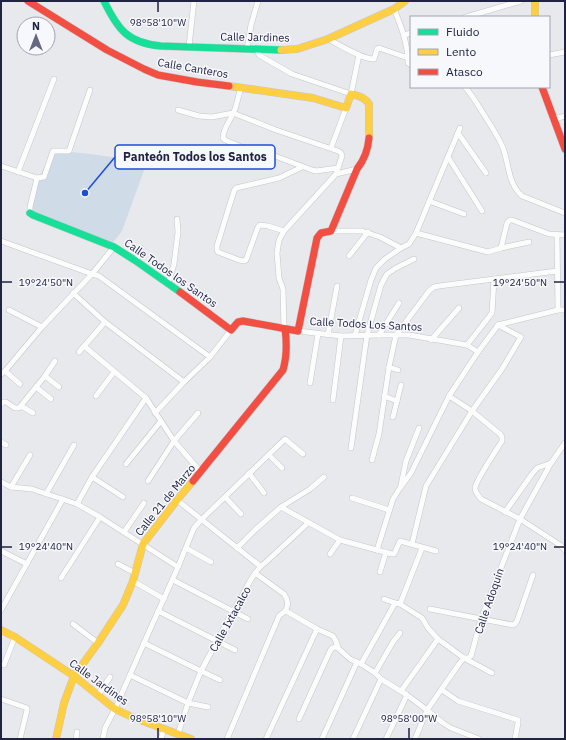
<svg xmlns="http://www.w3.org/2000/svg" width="566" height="740" viewBox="0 0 566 740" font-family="'IBM Plex Sans',sans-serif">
  <rect width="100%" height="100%" fill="#e8e9ed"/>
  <path fill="#d0dbe8" d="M53,150L90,154L147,162L122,231L111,245L30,210L37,178L41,174Z"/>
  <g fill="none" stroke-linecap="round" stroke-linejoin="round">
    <defs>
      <g id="street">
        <path d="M394,9C401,26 408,44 408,63L411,65"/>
        <path d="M466,17L521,1"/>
        <path d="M404,35L411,33"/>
        <path d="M328,39C338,44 364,60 374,59L377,49L379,48L408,58"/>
        <path d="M189,46L194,1"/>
        <path d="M247,49L251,25L258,1"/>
        <path d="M257,49L259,55L292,74L351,94L359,55"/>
        <path d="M549,55L565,52"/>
        <path d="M465,87C474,97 480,109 488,121C493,129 499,138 503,148C509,164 508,184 522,196L565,213"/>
        <path d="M241,88C238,96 237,106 233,114C229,122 223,129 223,138L225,140L251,151L275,156L312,170L316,171L338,168"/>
        <path d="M178,110L199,116L212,117L233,113L276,130L338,151L341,153L342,156L336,174"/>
        <path d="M554,119L565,116"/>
        <path d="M458,133L486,173"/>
        <path d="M331,148L346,108"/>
        <path d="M448,157L482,211"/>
        <path d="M1,166L37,178L44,177L53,151H69L90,90"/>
        <path d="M18,172L54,79"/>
        <path d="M429,201L464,214"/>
        <path d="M30,213V207L37,178"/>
        <path d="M284,231L268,226L260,225L258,227L246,260L244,261L239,260L218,252L217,250V246L234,191L236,188L279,178L302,167"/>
        <path d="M331,231H362L380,237L401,248"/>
        <path d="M416,233L488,252L501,248L529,242"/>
        <path d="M557,235L558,310"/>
        <path d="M1,241L92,274L99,276L210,357"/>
        <path d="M501,248L507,223L510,220H512L549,234L565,235"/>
        <path d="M349,256L368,232"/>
        <path d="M136,261L141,248"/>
        <path d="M168,283L174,264L178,232L177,219"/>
        <path d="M73,293L105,322L184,382"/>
        <path d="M9,310L42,327"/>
        <path d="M498,325L558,310H565"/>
        <path d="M284,329L283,289L279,278L277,253L279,240L284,231L336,174L357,169"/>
        <path d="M298,331L341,336L379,335H409L467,345L478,352"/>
        <path d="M328,335L337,286"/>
        <path d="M355,335L371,280L376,268L385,259L401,248L409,244L416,233L460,128"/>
        <path d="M379,335L399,303"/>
        <path d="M431,340L459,308"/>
        <path d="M467,345L492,313L494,279"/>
        <path d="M84,346L146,398L174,441L201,472"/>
        <path d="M79,352L105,322"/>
        <path d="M389,367L398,370"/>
        <path d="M5,371L20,384"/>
        <path d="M1,374L5,371L42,327L92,274L114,247"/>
        <path d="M45,376L59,387"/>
        <path d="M310,383L318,334"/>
        <path d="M36,387L51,399"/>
        <path d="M96,396L114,372"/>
        <path d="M384,396L397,401"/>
        <path d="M449,396L472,411L500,434L502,437V441C497,449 476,480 475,488C475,492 478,495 481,499L520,519L560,545L565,550"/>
        <path d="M333,400L341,336"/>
        <path d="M1,404L3,402H6L15,408H19L45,376L55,361"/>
        <path d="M21,406L33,413"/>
        <path d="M155,413L184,382L210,357L231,330"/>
        <path d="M393,417L401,385"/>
        <path d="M1,442L6,445"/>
        <path d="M351,448L367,335L381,285L387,274L396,268L414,259"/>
        <path d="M269,455L282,468"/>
        <path d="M372,460L379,434L389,367L396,335L429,291L434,287L439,286L557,271"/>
        <path d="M126,464L161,421"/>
        <path d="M249,473L264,493"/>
        <path d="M92,477L123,497"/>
        <path d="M148,481L174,441L198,413"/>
        <path d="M1,482L11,487L32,489L77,504L100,517L178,567"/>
        <path d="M401,485L406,461L419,428"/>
        <path d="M11,487L30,455"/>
        <path d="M46,494L74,445"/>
        <path d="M225,497L241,514"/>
        <path d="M352,498L389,510"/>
        <path d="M177,500L260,566"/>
        <path d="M77,504L92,477L146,398"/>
        <path d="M281,507L340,540L392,554H394L395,552L400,541L436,551"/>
        <path d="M505,512L532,474L537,468L551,463"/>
        <path d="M124,532L144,503"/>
        <path d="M412,544L426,486L472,411L502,369L521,337L498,325"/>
        <path d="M186,548L211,562"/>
        <path d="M237,548L256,529L281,507L310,489L324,477"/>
        <path d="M377,550L393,499L400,488L411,473L449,396L478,352L498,325"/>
        <path d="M1,551L27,564"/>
        <path d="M330,554L340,540"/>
        <path d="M118,564L135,573"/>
        <path d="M380,572L386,552"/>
        <path d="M61,578L100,517"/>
        <path d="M173,580L248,619"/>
        <path d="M133,581L164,599"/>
        <path d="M384,599L395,603L400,604L422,618L428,628L438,639L464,658L492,673"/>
        <path d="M400,604L422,548"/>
        <path d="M430,609L513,625L515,624L517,621L533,575"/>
        <path d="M1,610L63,499"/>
        <path d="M158,611L235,650"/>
        <path d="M286,611L317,629L333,636L336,641L338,648"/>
        <path d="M73,624L98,643"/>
        <path d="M144,643L201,671L220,680"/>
        <path d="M361,664L395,603"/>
        <path d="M4,665L15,637"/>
        <path d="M375,673L393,642L400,633"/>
        <path d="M130,675L188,703L208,707"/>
        <path d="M442,690L458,701L518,720V723L515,739"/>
        <path d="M401,691L438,639"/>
        <path d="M98,695L110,677"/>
        <path d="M1,699L27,708V710L20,739"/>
        <path d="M299,719L330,651L332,648L335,647L338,648L350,659L361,664L375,673L381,679L407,695L427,710L443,723L451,728L479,739"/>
        <path d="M178,734L188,703L201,671L233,611C244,596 251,572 266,562L308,523"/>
        <path d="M76,739L77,732"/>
        <path d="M103,739L105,728L115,709L144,643L178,567L194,528L201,520L285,439L303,454"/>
        <path d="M161,739L164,729"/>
        <path d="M227,739L279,616C281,614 283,613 285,611C289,606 288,599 284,594L255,573"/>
        <path d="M266,739L317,629"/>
        <path d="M322,739L357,662"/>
        <path d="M353,739L381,679"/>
        <path d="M386,739L407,695"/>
        <path d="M415,739L427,710L459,664L464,658H468L471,656L481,619L520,519L551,463L565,443"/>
      </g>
      <g id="fast">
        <path d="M104,1C118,30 128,43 161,46L281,50"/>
        <path d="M30,213L33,215L114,247L136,261L180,292"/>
      </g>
      <g id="slow">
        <path d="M535,1V17"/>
        <path d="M281,50L297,49L328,39L394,9L405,1"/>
        <path d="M229,86L313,98L346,108L351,94C358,96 365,97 369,104V138"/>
        <path d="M1,630L15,637L74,676L115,709L132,717L191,739"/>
        <path d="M56,739L64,703L74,676L98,643L123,605L133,581L143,544L177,500L193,481"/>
      </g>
      <g id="jam">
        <path d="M28,1L107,50L144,69L158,75L197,82L229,86"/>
        <path d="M542,87L565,149"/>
        <path d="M180,292L231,330L238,322L243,321L298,331L317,238L321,233L331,231L357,169C365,159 368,150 369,138"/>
        <path d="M193,481L283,370C287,356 287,343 285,329"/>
      </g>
    </defs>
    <use href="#street" stroke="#c4c5ca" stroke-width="6"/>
    <use href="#fast" stroke="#c5c6cc" stroke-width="8"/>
    <use href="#slow" stroke="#c5c6cc" stroke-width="8"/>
    <use href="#jam" stroke="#c5c6cc" stroke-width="8"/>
    <use href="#street" stroke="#fcfcfc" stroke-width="5"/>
    <use href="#fast" stroke="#16e098" stroke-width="7"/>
    <use href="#slow" stroke="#ffcf43" stroke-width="7"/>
    <use href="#jam" stroke="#f24e42" stroke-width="7"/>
  </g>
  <path fill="none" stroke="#212345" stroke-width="1.5" d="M158,2V12M2,282H12M554,282H564M2,547H12M554,547H564M158,728V738M409,728V738"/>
  <g text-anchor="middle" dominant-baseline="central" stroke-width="3" stroke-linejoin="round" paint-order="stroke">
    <g font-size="11" fill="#212345" stroke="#f6f8fb">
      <text transform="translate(255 37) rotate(1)">Calle Jardines</text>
      <text transform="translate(193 68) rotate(10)">Calle Canteros</text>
      <text transform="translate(171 273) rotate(35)">Calle Todos los Santos</text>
      <text transform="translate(366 324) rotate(3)">Calle Todos Los Santos</text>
      <text transform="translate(165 500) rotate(-51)">Calle 21 de Marzo</text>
      <text transform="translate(489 601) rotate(-71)">Calle Adoquín</text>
      <text transform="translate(230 619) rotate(-61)">Calle Ixtacalco</text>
      <text transform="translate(99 682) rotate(36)">Calle Jardines</text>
    </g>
  </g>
  <g font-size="10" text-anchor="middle" fill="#212345" stroke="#f6f8fb" stroke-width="3" stroke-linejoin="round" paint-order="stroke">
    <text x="158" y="26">98°58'10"W</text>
    <text x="46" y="286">19°24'50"N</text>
    <text x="520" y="286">19°24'50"N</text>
    <text x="46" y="550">19°24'40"N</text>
    <text x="520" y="550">19°24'40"N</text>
    <text x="158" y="722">98°58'10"W</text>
    <text x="409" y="722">98°58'00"W</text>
  </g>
  <path fill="none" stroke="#1d4ed8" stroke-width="1.5" d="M85 193L115 157"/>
  <circle fill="#1d4ed8" stroke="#f6f8fb" stroke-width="1.5" cx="85" cy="193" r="4"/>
  <rect fill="#f6f8fb" stroke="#1d4ed8" stroke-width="1.5" x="115" y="145" width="160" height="24" rx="4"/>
  <g font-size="12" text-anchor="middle" font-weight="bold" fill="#212345">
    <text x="195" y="161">Panteón Todos los Santos</text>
  </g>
  <rect width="566" height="740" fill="none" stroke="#212345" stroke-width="4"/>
  <rect x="410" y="16" width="140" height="72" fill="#f6f8fb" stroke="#a1a3b2"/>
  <rect x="418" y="29" width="20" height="6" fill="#16e098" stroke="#a1a3b2"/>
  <text x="446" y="36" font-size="12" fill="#212345">Fluido</text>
  <rect x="418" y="49" width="20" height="6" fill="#ffcf43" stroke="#a1a3b2"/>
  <text x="446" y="56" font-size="12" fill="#212345">Lento</text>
  <rect x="418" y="69" width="20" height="6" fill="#f24e42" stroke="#a1a3b2"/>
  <text x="446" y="76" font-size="12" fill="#212345">Atasco</text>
  <g transform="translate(36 36)"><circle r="19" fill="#f6f8fb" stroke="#a1a3b2"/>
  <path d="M0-3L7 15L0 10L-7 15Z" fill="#676880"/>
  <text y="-6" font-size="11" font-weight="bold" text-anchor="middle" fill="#212345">N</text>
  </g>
</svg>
